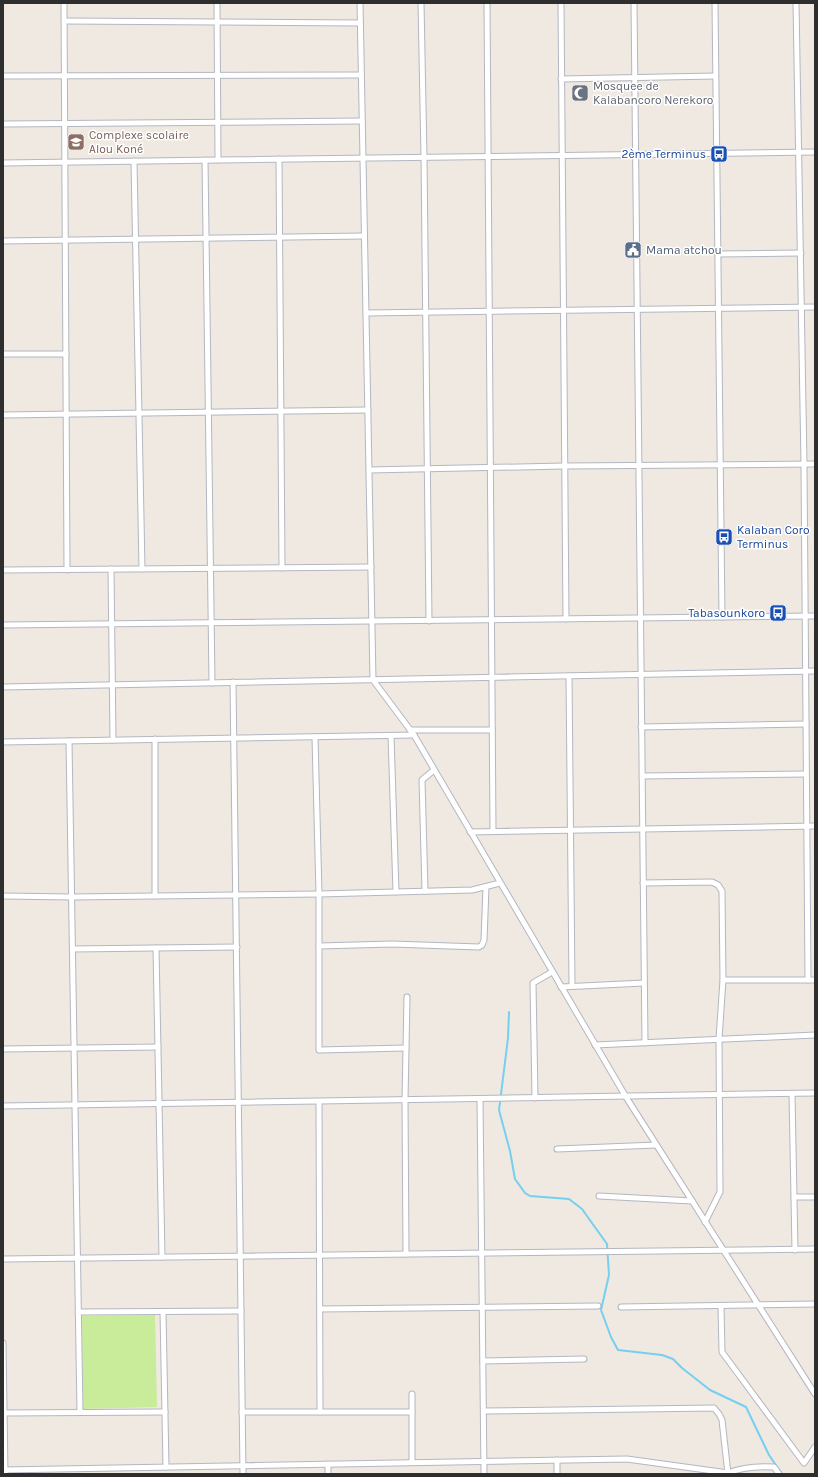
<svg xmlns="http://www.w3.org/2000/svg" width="818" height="1477" viewBox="0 0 818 1477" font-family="Karla,sans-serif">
  <rect width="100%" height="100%" fill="#efe9e1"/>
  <path fill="#c9ec9a" d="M155,1315L157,1407L83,1409L82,1316Z"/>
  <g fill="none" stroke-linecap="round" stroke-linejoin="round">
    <path stroke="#75cff0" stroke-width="2" d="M509,1012L508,1038L499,1110L510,1151L515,1179L525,1193L530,1196L569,1199L582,1209L607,1244L609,1275L601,1310L611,1337L618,1350L662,1355L673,1359L682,1368L710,1390L746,1407L769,1455L782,1474"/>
    <defs>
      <g id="minor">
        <path d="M64,3L67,570"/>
        <path d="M217,3L218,160"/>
        <path d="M360,3L373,680L414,735L626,1097L815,1394"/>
        <path d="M421,3L424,157L429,621"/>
        <path d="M487,3L493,831"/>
        <path d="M561,3L566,619"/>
        <path d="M634,3L645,1043"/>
        <path d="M715,3L722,617"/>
        <path d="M796,3L804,464L808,980"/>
        <path d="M65,21L360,23"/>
        <path d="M3,76L361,75"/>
        <path d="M561,79L715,76"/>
        <path d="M3,124L362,121"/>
        <path d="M279,159L282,568"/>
        <path d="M205,160L212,683"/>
        <path d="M134,161L142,569"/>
        <path d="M3,163L815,152"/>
        <path d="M3,241L364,236"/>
        <path d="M718,254L801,253"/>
        <path d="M366,313L815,307"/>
        <path d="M3,354H66"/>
        <path d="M3,415L368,410"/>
        <path d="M369,470L564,466L815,464"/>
        <path d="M111,569L113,740"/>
        <path d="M3,570L371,567"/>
        <path d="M3,625L815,616"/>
        <path d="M569,676L572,985"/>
        <path d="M233,682L243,1474"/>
        <path d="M3,687L815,671"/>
        <path d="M641,727L806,724"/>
        <path d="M410,730H492"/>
        <path d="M391,736L396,892"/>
        <path d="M315,737L319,894V1050L406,1048"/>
        <path d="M69,741L80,1412"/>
        <path d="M3,742L414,735"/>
        <path d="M642,776L806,774"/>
        <path d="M470,832L815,826"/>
        <path d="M643,883L712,882L718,885L722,891L723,980L719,1039L720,1192L705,1222"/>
        <path d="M425,891L422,780L434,770"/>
        <path d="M3,896L72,897L319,894L472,890L500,883"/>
        <path d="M155,896V739"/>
        <path d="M319,946L392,944L479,947L482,945L484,940L486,887"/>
        <path d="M156,948L162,1257"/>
        <path d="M73,949L237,947"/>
        <path d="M723,980H815"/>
        <path d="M561,987L644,983"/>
        <path d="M595,1045L815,1035"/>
        <path d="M3,1049L158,1047"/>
        <path d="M792,1094L795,1250"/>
        <path d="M535,1098L533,983L552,972"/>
        <path d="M480,1099L484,1474"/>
        <path d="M319,1102L320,1412"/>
        <path d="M3,1106L815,1093"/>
        <path d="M557,1149L656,1145"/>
        <path d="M599,1196L692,1201"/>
        <path d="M794,1197H815"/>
        <path d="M406,1254L405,1100L407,997"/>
        <path d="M3,1259L815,1249"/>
        <path d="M721,1306L722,1352L804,1463L815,1447"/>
        <path d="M621,1307L815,1304"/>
        <path d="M320,1309L598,1306"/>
        <path d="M78,1312L241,1311"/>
        <path d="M163,1312L166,1467"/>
        <path d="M3,1343L5,1474"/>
        <path d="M483,1361L584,1359"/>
        <path d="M412,1394V1462"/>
        <path d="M484,1411L714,1408L719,1414L722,1420L728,1474"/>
        <path d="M242,1412H412"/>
        <path d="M4,1413L165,1412"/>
        <path d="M557,1460V1474"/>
        <path d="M328,1464V1474"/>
        <path d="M3,1470L627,1459L728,1473C743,1467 757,1466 774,1467L779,1474"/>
      </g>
    </defs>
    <use href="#minor" stroke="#b4b7c1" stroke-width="7"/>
    <use href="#minor" stroke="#fff" stroke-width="5"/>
  </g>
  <defs>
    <symbol id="mosque-square" viewBox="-11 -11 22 22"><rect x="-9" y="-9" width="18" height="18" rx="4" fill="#6b7280" stroke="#fff"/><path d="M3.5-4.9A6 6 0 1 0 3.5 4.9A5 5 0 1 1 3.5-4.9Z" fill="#fff"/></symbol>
    <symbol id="school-square" viewBox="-11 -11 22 22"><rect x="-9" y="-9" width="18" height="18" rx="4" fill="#8d6e63" stroke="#fff"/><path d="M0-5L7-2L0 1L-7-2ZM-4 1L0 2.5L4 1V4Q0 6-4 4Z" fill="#fff"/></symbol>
    <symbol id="bus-square" viewBox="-11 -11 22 22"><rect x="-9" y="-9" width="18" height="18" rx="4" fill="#1a4fb4" stroke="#fff"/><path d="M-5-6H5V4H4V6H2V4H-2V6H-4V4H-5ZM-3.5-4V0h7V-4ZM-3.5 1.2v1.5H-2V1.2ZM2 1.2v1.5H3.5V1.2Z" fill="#fff"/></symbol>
    <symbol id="civic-square" viewBox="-11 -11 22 22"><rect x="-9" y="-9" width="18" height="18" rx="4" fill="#5c6f8a" stroke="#fff"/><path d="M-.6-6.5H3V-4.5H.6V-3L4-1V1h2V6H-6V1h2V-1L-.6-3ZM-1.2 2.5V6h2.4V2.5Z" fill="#fff"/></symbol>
  </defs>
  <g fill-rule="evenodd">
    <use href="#mosque-square" x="570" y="83" width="20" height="20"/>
    <use href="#school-square" x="66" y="132" width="20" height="20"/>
    <use href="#bus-square" x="709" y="144" width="20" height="20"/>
    <use href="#civic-square" x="623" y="240" width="20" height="20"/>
    <use href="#bus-square" x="714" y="527" width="20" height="20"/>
    <use href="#bus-square" x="768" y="603" width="20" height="20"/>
  </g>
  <g text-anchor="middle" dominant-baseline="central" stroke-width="3" stroke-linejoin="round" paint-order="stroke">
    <g font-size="12" fill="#5b616d" stroke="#fff" text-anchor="start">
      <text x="593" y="86">Mosquee de<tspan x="593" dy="14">Kalabancoro Nerekoro</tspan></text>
    </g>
    <g font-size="12" fill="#785e54" stroke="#fff" text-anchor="start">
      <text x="89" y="135">Complexe scolaire<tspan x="89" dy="14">Alou Koné</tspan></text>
    </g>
    <g font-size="12" fill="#164399" stroke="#fff" text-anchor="end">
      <text x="706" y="154">2ème Terminus</text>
      <text x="737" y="530" text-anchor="start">Kalaban Coro<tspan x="737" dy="14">Terminus</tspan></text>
      <text x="765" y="613">Tabasounkoro</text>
    </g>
    <g font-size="12" fill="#4e5e75" stroke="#fff" text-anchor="start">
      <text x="646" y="250">Mama atchou</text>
    </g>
  </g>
  <rect width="818" height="1477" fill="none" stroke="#2e2e2e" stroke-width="8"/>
</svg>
